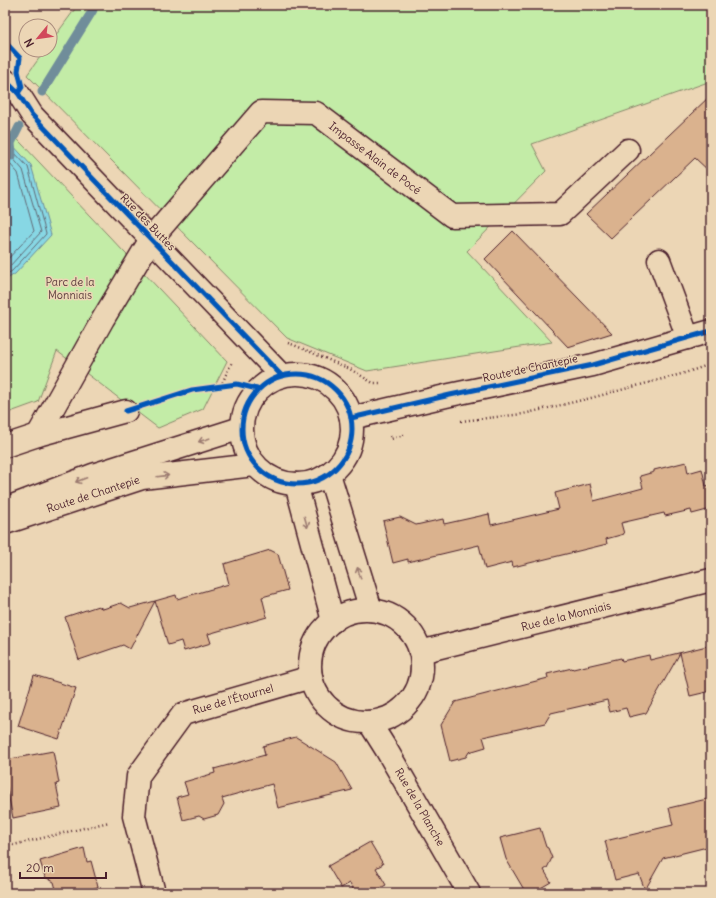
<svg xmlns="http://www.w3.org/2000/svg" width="716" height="898" viewBox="0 0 716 898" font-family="Delius,sans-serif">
  <rect width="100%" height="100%" fill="#ecd6b5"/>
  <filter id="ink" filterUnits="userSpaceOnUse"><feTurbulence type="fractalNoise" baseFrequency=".025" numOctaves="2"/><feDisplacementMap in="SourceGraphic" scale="8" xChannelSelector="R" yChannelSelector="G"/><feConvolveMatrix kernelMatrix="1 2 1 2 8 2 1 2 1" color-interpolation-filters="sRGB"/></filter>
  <g filter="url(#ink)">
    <g fill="#c3eca7" stroke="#868669">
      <path d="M74,5H711V81L532,144L546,171L467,251L552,342L367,371L287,338L27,75L45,50H50V43L75,9Z"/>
      <path d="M5,126L227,361L203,409L158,428L57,351L38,402L5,414Z"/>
    </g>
    <path fill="#87d7e4" stroke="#6f8d9a" d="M11,143L31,165L51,235L15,274L5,280V149Z"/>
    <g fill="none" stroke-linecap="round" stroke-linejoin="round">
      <g stroke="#626975" stroke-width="1">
        <path d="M5,151L12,150L28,167L46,234L12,271L5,275"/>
        <path d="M5,156H11L23,170L41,232L9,267L5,270"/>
        <path d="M5,162L9,163L18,173L34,231L5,262"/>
      </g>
      <g stroke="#6f8d9a" stroke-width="9">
        <path d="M42,92L93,10L91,5"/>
        <path d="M12,156L11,143L19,127"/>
      </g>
    </g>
    <g fill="#dab28e" stroke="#4a1f2b">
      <path d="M711,95V173L695,158L611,238L586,214Z"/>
      <path d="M513,231L612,333L568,347L485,259Z"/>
      <path d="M686,462L688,473L702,469L706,486L711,485V509L692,514L691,510L665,516L664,513L621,523L624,534L606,539L607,544L513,567L512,562L485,569L479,545L408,562V559L393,563L383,521L400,517L416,525L443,519L444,524L489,514L491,525L559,509L555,493L590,484L594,501L643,488L640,476L654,472V470Z"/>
      <path d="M270,550L278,554L288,590L262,597L267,617L208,634L211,643L184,651L181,641L168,645L155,601L176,595L177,599L229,584L224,564Z"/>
      <path d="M155,601L130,649L123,645L79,660L65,617L98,606L103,609L121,603L130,608Z"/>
      <path d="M711,645V691L690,696L680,653L646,713L629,717L626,708L610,712L607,700L551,713L545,723L483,737L486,747L469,752L466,757L450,761L441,725L455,702L548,678L547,674L572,668L573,669L621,658L622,661L649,655L650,660Z"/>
      <path d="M34,675L76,688L59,739L18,726Z"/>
      <path d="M296,737L336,762L352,790L278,808L272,784L222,798L224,804L218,815L204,819L199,816L183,820L177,797L188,794L184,782L215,773L214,769L265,755L263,746Z"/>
      <path d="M53,751L59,783L56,784L61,808L13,818L5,779V760Z"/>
      <path d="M711,798V846L663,858L645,890L639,874L615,880L605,841L673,825L669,808Z"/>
      <path d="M540,828L546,847L548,848L552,858L547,868L544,870L551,882L532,893H526L506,859L500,838Z"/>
      <path d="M370,842L383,864L376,868L386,885L371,893H355L350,883L341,888L328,866Z"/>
      <path d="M84,848L87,862L91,861L98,887L78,893H57L54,882L45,877L40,861Z"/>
    </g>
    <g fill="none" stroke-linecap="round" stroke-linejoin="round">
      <defs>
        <g id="minor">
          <path d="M5,80L18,93L32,115L281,375"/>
          <path d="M659,260L688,338"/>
          <circle cx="297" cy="429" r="55"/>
          <path d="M351,418L450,395L593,365L711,331"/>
          <path d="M38,435L103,319L151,239L261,112L316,113L452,216L560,214L628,150"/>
          <path d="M5,446L38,435L126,411"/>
          <path d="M329,474L371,610"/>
          <path d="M296,484L333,621"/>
          <path d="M15,505L93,475L241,428"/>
          <path d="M5,523L142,478L254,465"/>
          <circle cx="366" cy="666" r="56"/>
          <path d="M420,652L711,580"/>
          <path d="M369,722L386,749L469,893"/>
          <path d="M154,893L134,816L138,776L183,714L311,677"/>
        </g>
      </defs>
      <use href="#minor" stroke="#4a1f2b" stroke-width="25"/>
      <g stroke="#4a1f2b" stroke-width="2.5" stroke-dasharray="1 3" stroke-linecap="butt">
        <path d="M288,343L294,345L350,369L373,383H380"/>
        <path d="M221,386L228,370L233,361"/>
        <path d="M461,421L523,414L591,398L685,373L711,364"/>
        <path d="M390,436L391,439L407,434"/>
        <path d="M5,847L109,822"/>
      </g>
      <use href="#minor" stroke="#ecd6b5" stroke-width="22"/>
      <defs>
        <g id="cycleway">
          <path d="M5,42L20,58L18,71L22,87L18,93"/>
          <path d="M5,80L18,93L32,115L281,375"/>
          <circle cx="297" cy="429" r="55"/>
          <path d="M126,411L192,390L237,384L257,389"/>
          <path d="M351,418L450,395L593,365L711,331"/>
        </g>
      </defs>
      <use href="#cycleway" stroke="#ecd6b5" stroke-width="8"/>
      <use href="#cycleway" stroke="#0057b8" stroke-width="5"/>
    </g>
    <defs><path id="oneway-shaft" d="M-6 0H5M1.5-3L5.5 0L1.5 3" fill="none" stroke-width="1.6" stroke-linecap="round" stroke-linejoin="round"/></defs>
    <g stroke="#9b7a70">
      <use href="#oneway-shaft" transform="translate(204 440) rotate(162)"/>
      <use href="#oneway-shaft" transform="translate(163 476) rotate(-7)"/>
      <use href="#oneway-shaft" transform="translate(81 480) rotate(159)"/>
      <use href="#oneway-shaft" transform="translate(306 522) rotate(74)"/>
      <use href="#oneway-shaft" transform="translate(359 573) rotate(-107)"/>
    </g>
  </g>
  <g text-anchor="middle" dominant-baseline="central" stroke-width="3" stroke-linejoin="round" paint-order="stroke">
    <g font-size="11" fill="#4a1f2b" stroke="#ecd6b5">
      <text transform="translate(375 158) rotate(37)">Impasse Alain de Pocé</text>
      <text transform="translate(148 222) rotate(46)">Rue des Buttes</text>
      <text transform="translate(530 368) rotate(-12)">Route de Chantepie</text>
      <text transform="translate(93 494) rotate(-18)">Route de Chantepie</text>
      <text transform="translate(566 616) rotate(-14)">Rue de la Monniais</text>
      <text transform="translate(233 699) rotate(-16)">Rue de l'Étournel</text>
      <text transform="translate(420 807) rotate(60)">Rue de la Planche</text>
    </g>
    <g font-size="11" fill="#5c3e3e" stroke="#ecd6b5">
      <text x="70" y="282">Parc de la<tspan x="70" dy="13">Monniais</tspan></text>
    </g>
  </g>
  <rect width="716" height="898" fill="none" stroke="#ecd6b5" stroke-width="20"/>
  <rect x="10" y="10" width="696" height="878" fill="none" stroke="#4a1f2b" stroke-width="1.5" filter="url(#ink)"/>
  <g transform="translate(38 38) rotate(241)"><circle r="19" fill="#ecd6b5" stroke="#ab8d7e"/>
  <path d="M0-3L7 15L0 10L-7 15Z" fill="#d1495b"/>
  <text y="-6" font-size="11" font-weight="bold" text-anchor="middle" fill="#4a1f2b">N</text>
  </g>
  <path d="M20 872v6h86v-6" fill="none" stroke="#4a1f2b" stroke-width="2"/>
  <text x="26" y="872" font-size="12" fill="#4a1f2b" stroke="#ecd6b5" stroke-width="3" paint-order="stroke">20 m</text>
</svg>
